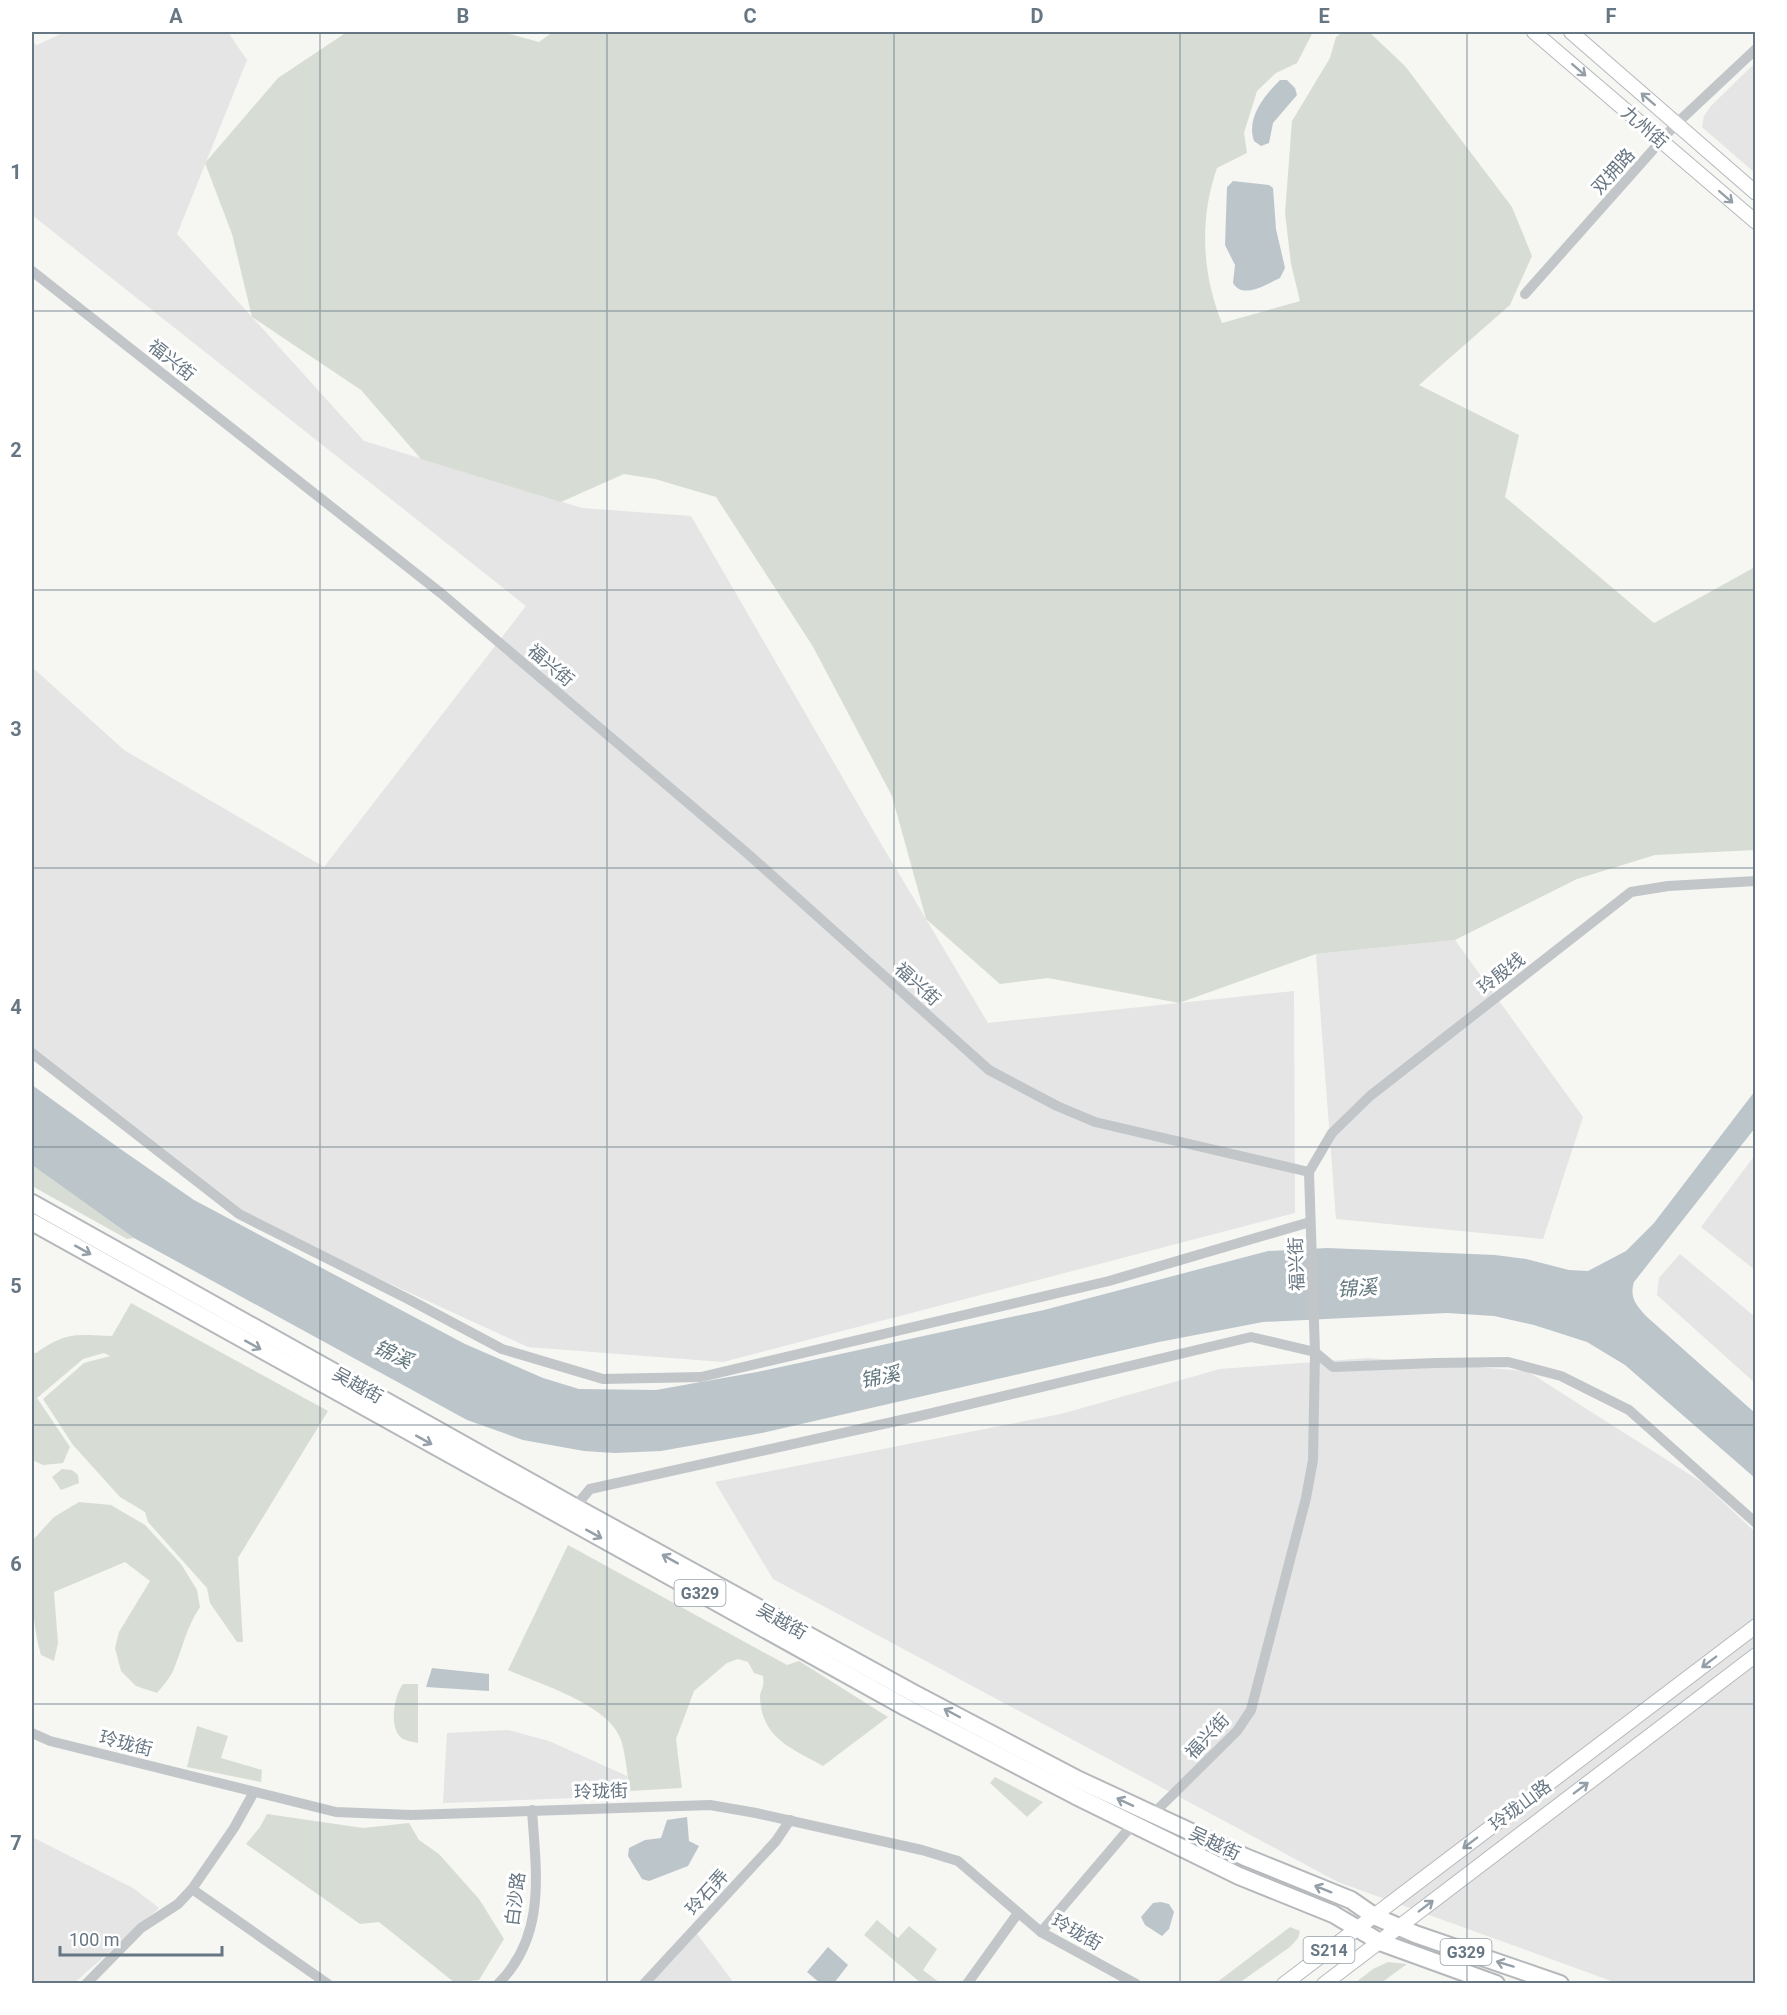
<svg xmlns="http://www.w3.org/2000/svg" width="1787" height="2015" viewBox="0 0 1787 2015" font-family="Roboto,'Noto Sans SC',sans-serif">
  <rect width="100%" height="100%" fill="#f6f6f3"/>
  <g fill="#e4e5e4">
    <path d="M65,32H228L247,60L177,234L364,441L582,508L691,516L877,837L988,1023L1294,991L1295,1213L723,1362L528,1347L223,1207L32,1052V667L124,750L324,867L526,606L32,215V42L37,45Z"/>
    <path d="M1755,63V173L1702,127L1704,116L1711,106Z"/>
    <path d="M1455,940L1583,1117L1543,1239L1336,1219L1316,954Z"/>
    <path d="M1755,1155H1756L1755,1270L1701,1227Z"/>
    <path d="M1680,1254L1755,1317V1383L1657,1295L1659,1278Z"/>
    <path d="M1368,1358L1527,1371L1703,1483L1755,1532V1983H1617L1338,1882L773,1579L715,1482L1061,1414L1220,1369Z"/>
    <path d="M508,1730L549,1741L627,1776L630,1791L626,1796L443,1803L447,1733Z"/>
    <path d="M32,1837L133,1888L159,1908L74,1983H32Z"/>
    <path d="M697,1934L734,1983L651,1984Z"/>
  </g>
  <g fill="#d7ddd4">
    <path d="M347,32H503L539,42L553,32H1313L1297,63L1276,73L1257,91L1244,133L1247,153L1217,168C1199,219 1202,274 1222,323L1300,301L1291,264L1285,213L1292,121L1330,58L1336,37L1343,32H1369L1405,66L1512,207L1532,256L1510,305L1419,385L1519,435L1505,497L1654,623L1755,567V850L1655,855L1577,879L1455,940L1316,954L1179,1003L1048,978L1000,984L926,919L892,796L812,645L716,497L655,479L624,474L561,502L421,459L361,390L252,317L232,234L205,163L278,78Z"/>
    <path d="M32,1165L134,1238L127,1239L32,1186Z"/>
    <path d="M131,1303L328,1411L238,1558L243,1642H237L210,1603L207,1588L148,1522L145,1512L120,1497L73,1445L43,1399L84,1363L110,1356L104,1353L83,1359L37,1398L70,1447L63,1463L43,1465L32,1460V1352L36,1353C68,1331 75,1335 112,1336Z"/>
    <path d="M62,1469L72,1470L78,1475L79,1483L61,1490L52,1477Z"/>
    <path d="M79,1502L111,1505L145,1525L181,1564L197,1590L200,1607C186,1627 182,1651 172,1673C168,1680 162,1687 157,1693L136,1686L121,1671L115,1648L119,1632L150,1581L125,1562L54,1592L58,1643L54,1661L41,1655C31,1621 31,1577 32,1541L54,1517Z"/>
    <path d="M568,1545L787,1665L799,1661L888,1717L823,1766C793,1749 762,1739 760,1698C760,1689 765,1689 763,1676L754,1673L748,1662L738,1659L727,1663L694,1691L676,1739L682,1788L630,1791C627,1775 626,1756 621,1740C609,1704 539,1684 508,1670Z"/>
    <path d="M403,1684H418V1743C413,1742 407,1741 403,1739C388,1730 394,1695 403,1684Z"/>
    <path d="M197,1726L228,1736L221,1758L262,1770L261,1782L187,1767Z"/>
    <path d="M995,1777L1043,1802L1027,1817L990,1783Z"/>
    <path d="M267,1814L363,1828L409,1823L419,1840L439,1854L479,1899L504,1939L479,1980L455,1983L379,1922L360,1924L246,1844L260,1827Z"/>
    <path d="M877,1920L898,1938L909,1926L937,1949L923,1970L940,1983H921L864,1935Z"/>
    <path d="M1290,1927L1300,1931L1298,1938L1290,1947L1239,1983H1216Z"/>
    <path d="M1388,1962L1407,1964L1381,1983H1355L1373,1969Z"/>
  </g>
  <g fill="#bcc5ca">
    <path d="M1280,80H1287L1295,88L1297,95L1273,123L1269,143L1261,146L1254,141C1246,118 1264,96 1280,80Z"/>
    <path d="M1233,181L1269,185L1273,188L1276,229L1285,268L1280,278C1267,284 1243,300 1233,283L1235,265L1225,245L1227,187Z"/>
    <path d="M32,1085L119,1148L194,1200L465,1344L543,1378L579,1389L656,1390L757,1372L1044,1310L1268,1251L1327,1248L1495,1255L1526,1259L1569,1270L1588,1271L1626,1251L1654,1223L1755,1091V1128L1634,1282C1629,1298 1637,1306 1647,1317L1755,1413V1478L1625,1365L1587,1342L1534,1325L1494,1316L1447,1313L1263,1322L1159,1342L762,1433L661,1451L615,1453L584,1451L523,1440L467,1420L134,1238L32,1165Z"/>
    <path d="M432,1668L489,1674V1691L426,1687Z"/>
    <path d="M687,1817L689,1841L699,1846L688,1866L649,1881L642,1879L628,1856L629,1848L645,1840L661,1838L667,1820Z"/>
    <path d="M1161,1902L1169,1904L1174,1912L1169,1929L1162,1936L1145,1925L1141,1917L1153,1903Z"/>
    <path d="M828,1947L848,1965L834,1983H820L807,1972Z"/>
  </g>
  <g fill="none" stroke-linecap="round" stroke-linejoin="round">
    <defs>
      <g id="major">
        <path d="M1534,32L1756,222"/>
        <path d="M1571,32L1756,193"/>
        <path d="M1284,1984L1756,1626"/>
        <path d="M1324,1984L1756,1655"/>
      </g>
      <g id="highway">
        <path d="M32,1203L575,1507L915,1694L1079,1780L1245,1857L1351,1900L1374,1916L1415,1934L1560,1984"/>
        <path d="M32,1222L907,1708L1076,1796L1239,1876L1333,1914L1380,1942L1496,1984"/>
      </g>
    </defs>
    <use href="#major" stroke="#b5b9bd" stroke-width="16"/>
    <use href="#highway" stroke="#b5b8bb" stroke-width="20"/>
    <g stroke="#c2c6c9" stroke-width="10">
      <path d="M32,271L442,594L748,854L989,1070L1057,1106L1095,1122L1309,1172L1315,1352L1313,1460L1306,1498L1251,1710L1237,1731L1153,1814"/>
      <path d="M1525,294L1676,124L1756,49"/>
      <path d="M32,1053L239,1214L410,1300L502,1349L603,1379L701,1377L1109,1281L1310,1222"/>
      <path d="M1309,1172L1332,1133L1370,1096L1631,892L1668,886L1756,881"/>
      <path d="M575,1507L590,1489L924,1415L1251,1337L1315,1352L1333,1367L1435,1363L1508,1362L1561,1376L1629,1410L1756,1523"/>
      <path d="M32,1733L50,1741L336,1812L411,1815L710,1805L756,1813L922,1850L958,1861L1041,1932L1136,1984"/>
      <path d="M192,1889L328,1984"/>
      <path d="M1041,1932L1133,1824"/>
      <path d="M86,1984L141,1928L178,1904L192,1889L234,1828L254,1792"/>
      <path d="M498,1984C547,1935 536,1872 532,1810"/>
      <path d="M644,1984L776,1841L790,1820"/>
      <path d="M967,1984L1018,1913"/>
    </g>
    <use href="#major" stroke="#fff" stroke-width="14"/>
    <use href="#highway" stroke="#fff" stroke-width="16"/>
  </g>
  <defs><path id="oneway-shaft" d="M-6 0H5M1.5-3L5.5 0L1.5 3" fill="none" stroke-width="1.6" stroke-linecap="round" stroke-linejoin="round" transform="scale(1.5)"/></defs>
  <g stroke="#959fa8">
    <use href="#oneway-shaft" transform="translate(1579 70) rotate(41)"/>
    <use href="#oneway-shaft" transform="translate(1648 99) rotate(-139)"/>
    <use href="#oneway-shaft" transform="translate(1726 197) rotate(41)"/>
    <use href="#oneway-shaft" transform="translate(83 1250) rotate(29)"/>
    <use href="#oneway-shaft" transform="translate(253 1345) rotate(29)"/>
    <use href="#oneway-shaft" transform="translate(424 1440) rotate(29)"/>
    <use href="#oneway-shaft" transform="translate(594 1534) rotate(29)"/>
    <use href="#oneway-shaft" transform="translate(670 1559) rotate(-151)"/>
    <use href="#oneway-shaft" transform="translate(1709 1662) rotate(143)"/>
    <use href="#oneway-shaft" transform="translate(952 1713) rotate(-152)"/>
    <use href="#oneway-shaft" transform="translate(1581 1788) rotate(-37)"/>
    <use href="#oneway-shaft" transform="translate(1125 1802) rotate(-155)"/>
    <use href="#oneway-shaft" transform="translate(1470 1843) rotate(143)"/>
    <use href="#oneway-shaft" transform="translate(1323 1889) rotate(-158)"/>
    <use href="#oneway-shaft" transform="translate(1426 1906) rotate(-37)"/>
    <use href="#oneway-shaft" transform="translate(1505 1964) rotate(-163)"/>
  </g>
  <path fill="none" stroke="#677683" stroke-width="1.5" stroke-opacity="0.55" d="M320,32V1984M607,32V1984M894,32V1984M1180,32V1984M1467,32V1984M32,311H1756M32,590H1756M32,868H1756M32,1147H1756M32,1425H1756M32,1704H1756"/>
  <g text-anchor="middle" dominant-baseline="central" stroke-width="6" stroke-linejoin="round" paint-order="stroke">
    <g fill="#fff" stroke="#959fa8" stroke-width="1.5">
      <rect x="674.5" y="1580" width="51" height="26" rx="4.5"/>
      <rect x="1303.5" y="1937" width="51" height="26" rx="4.5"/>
      <rect x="1440.5" y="1939" width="51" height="26" rx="4.5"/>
    </g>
    <g font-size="16" font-weight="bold" fill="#677683">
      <text x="700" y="1593">G329</text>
      <text x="1329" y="1950">S214</text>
      <text x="1466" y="1952">G329</text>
    </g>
    <g font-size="18" fill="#677683" stroke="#fff">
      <text transform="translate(1645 127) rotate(41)">九州街</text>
      <text transform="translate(1613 171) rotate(-48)">双拥路</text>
      <text transform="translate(172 360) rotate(38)">福兴街</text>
      <text transform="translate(551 665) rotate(40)">福兴街</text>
      <text transform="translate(1501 973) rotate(-38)">玲殷线</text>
      <text transform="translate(918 984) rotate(42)">福兴街</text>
      <text transform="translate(1296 1264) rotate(-92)">福兴街</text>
      <text transform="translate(358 1385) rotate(29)">吴越街</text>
      <text transform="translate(782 1621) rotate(29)">吴越街</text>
      <text transform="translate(1207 1736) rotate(-47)">福兴街</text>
      <text transform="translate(126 1743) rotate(14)">玲珑街</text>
      <text transform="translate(601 1791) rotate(-2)">玲珑街</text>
      <text transform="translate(1520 1805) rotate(-37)">玲珑山路</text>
      <text transform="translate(1215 1843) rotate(25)">吴越街</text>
      <text transform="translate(707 1892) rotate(-48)">玲石弄</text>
      <text transform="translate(515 1899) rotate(-83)">白沙路</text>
      <text transform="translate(1077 1932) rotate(29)">玲珑街</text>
    </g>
    <g font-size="20" font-style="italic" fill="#63777f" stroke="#fff">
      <text transform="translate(1357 1288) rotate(-4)">锦溪</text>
      <text transform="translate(393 1354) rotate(25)">锦溪</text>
      <text transform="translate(880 1377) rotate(-11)">锦溪</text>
    </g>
  </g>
  <rect width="1787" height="2015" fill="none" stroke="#ffffff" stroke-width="66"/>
  <path d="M60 1946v9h162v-9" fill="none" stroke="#677683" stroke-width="3"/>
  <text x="69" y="1946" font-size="18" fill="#677683" stroke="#ffffff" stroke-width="4.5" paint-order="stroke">100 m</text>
  <rect x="33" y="33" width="1721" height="1949" fill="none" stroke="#677683" stroke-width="2"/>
  <g font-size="20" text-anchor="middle" font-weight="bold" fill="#677683">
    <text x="176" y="23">A</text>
    <text x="463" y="23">B</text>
    <text x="750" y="23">C</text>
    <text x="1037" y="23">D</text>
    <text x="1324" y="23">E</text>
    <text x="1611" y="23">F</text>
    <text x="16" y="179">1</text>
    <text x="16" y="457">2</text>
    <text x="16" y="736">3</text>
    <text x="16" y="1014">4</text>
    <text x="16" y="1293">5</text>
    <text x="16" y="1571">6</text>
    <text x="16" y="1850">7</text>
  </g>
</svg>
